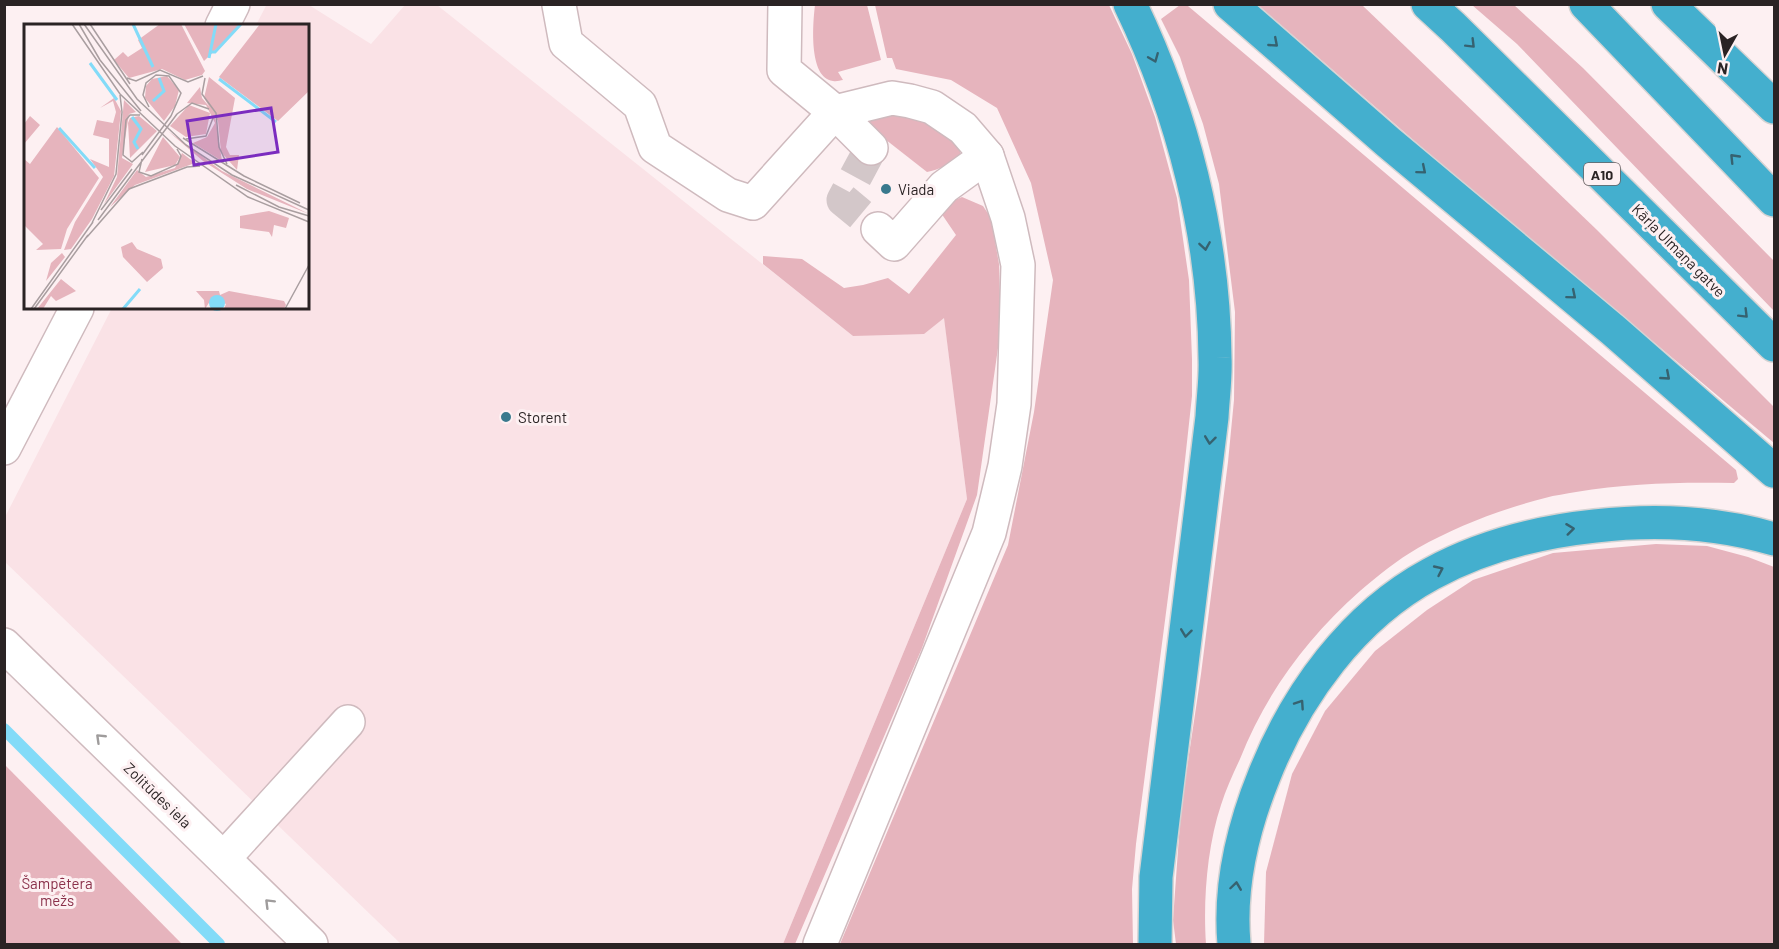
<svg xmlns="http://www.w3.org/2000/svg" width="1779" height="949" viewBox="0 0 1779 949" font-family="Barlow,sans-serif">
  <rect width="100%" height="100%" fill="#fdf0f2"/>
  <path fill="#fae2e6" d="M267,4L309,5L371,44L405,5H437L853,336L944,317L967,499L783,944H401L5,562L4,519L112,308H308V26L256,25Z"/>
  <g fill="#e6b4bd">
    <path d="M815,5H867L881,60L838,72L843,80C840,80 837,82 833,81C808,78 813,22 815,5Z"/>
    <path d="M875,5H1109L1132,54L1155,117L1177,198L1189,280L1192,359V396L1181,497L1136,844L1132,889L1133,944H840L1008,545L1034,412L1053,280L1031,183L997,108L951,80L896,69L892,58H887Z"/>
    <path d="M1180,5L1188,6L1736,470L1738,479L1734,483C1681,482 1629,483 1576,492C1566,494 1555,495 1545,498C1502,509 1457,526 1418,548C1397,560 1379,575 1360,591C1307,638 1266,693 1240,759C1233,774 1226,789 1221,805C1207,847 1203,901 1206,944H1176L1173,920L1181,808L1201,674L1228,462L1234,400L1235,312L1219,184L1203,124L1187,79L1180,57L1161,19Z"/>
    <path d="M1258,5H1362L1597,230L1774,407V443L1434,158Z"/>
    <path d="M1472,5H1514L1583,68L1774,261V311L1517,44Z"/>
    <path d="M868,113L912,114L960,144V156C952,163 938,170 927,172L867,125Z"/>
    <path d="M962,197L983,206L991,218L999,264L1001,327L977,495L922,648L795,944H783L967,499L944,318L924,334L853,336L763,264V256L802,259L844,288L863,285L888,278L909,294L956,235L941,213L948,203Z"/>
    <path d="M1656,544L1707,546L1748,557L1774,567V944H1264L1266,872L1292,774L1325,711L1375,651L1427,610L1473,580L1553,553Z"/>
    <path d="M5,765L182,944H5Z"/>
  </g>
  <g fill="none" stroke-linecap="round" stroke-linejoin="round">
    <path stroke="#83dbf8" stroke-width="12" d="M4,729L219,944"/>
    <path stroke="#d3c7c9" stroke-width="33" stroke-dasharray="33 16" stroke-linecap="butt" d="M871,148L843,200L878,229"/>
    <defs>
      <g id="minor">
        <path d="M785,4L784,70L835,112L892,98L910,101L932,107L963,128L987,156L1008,218L1018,265L1014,404L1005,466L989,533L820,944"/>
        <path d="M559,5L566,43L640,105L655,147L728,195L753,203L835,112L871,148"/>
        <path d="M222,26L233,4"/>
        <path d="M878,229L894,244L944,187L987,156"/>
        <path d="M4,448L77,308"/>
        <path d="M4,645L311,944"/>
        <path d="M224,858L348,722"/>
      </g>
      <g id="highway">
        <path d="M1130,4C1183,114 1214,236 1215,358C1216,377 1213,397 1212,417L1156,877L1155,944"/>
        <path d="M1230,4L1388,142L1613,330L1774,471"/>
        <path d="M1428,4L1453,27L1774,345"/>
        <path d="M1586,4L1774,200"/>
        <path d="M1668,4L1774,107"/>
        <path d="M1234,944C1229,888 1243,828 1264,776C1296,695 1353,616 1431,574C1482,546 1538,532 1595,526C1656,519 1716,522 1774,539"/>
      </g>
    </defs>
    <use href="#minor" stroke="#cfbabe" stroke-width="36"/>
    <use href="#highway" stroke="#d4d3d3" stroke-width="36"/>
    <use href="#minor" stroke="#fff" stroke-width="33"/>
    <use href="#highway" stroke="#44afce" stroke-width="33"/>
  </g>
  <defs><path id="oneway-chevron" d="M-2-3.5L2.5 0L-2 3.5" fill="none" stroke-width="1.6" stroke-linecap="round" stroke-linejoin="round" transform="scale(1.5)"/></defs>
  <g stroke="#366270">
    <use href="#oneway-chevron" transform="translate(1274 43) rotate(41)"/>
    <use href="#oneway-chevron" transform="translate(1471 44) rotate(45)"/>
    <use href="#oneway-chevron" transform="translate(1154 58) rotate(68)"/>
    <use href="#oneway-chevron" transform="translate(1734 158) rotate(-134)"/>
    <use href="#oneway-chevron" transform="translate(1422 170) rotate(40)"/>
    <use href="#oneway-chevron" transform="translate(1205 246) rotate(81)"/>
    <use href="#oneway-chevron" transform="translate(1572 295) rotate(40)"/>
    <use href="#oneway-chevron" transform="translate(1744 314) rotate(45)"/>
    <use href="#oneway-chevron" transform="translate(1666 376) rotate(41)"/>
    <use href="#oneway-chevron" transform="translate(1210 440) rotate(97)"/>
    <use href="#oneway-chevron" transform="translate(1570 529) rotate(-7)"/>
    <use href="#oneway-chevron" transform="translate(1439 570) rotate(-25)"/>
    <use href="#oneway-chevron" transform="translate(1186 633) rotate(97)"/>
    <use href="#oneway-chevron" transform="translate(1300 704) rotate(-56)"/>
    <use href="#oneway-chevron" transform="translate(1236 886) rotate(-82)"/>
  </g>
  <g stroke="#9f9c9c">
    <use href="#oneway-chevron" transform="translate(100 738) rotate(-136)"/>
    <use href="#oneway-chevron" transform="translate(269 903) rotate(-135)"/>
  </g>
  <g fill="#39798d" stroke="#fdf0f2" stroke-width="2">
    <circle cx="886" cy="189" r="6"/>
    <circle cx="506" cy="417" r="6"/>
  </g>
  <g text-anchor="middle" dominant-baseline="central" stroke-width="6" stroke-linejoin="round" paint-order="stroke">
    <rect fill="#fdf0f2" stroke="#696062" stroke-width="1.5" x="1584" y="163" width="36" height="22" rx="4.5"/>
    <g font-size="14" font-weight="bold" fill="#2a2324">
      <text x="1602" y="174">A10</text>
    </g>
    <g font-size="15" fill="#2a2324" stroke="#fdf0f2" text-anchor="start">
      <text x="898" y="189">Viada</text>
      <text x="518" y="417">Storent</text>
    </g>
    <g font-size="15" fill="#2a2324" stroke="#fdf0f2">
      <text transform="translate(1679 250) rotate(45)">Kārļa Ulmaņa gatve</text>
      <text transform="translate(158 795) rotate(44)">Zolitūdes iela</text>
    </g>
    <g font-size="15" fill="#8a304a" stroke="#fdf0f2">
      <text x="57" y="883">Šampētera<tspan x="57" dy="17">mežs</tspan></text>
    </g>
  </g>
  <g transform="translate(24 24)">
    <rect width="285" height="285" fill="#fdf0f2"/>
    <path d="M136,0H157L181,47L178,51L161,56L138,45L105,54L90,36L99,28L104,33L118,24L114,16ZM160,0H218L180,37ZM236,0H285V67L254,97L195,53ZM143,52L155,66L151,82L140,97L121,74L122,62L128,55ZM185,53L211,74L202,123L206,131H215L213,146L197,128L194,97L180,74ZM176,63L178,74L188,86L191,92L198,137L169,119L183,113L191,99L182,81L163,79ZM90,74L97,87L90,152L68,195L47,225L40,226L51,198L79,153L66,135L85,143V115L69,111L73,96L89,99L92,88L89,77L76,84ZM100,76L112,88L105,90L98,134L109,140L80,180L93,153ZM165,81L186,89L182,110L162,113L146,102ZM6,92L16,101L0,120V100ZM115,92L133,107L106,134L104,99L106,94ZM33,103L75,154L43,205L37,225L12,226L19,220L0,201V135L6,140ZM144,107L198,147L285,190L223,165L179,137ZM139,113L156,133L151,141L121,148ZM158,129L171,139L111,161L86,183L113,146L122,153L151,144ZM245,187L265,194L262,204L250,201L248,213L245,208L216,204V192ZM108,218L113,225L137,235L139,244L123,258L99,233L97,223ZM38,229L41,233L22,257L27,239ZM37,255L52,267L32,277L27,272L19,285H13ZM172,267H195L196,271L205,267L260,277L262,281L260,285H200L202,280L188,274L181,285L180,276Z" fill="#e6b4bd"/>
    <path d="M185 279a8 8 0 1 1 16 0a8 8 0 1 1-16 0Z" fill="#83dbf8"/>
    <path fill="none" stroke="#83dbf8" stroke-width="3" d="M109,0L129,43M186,28H191L217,0M185,34L192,0M66,39L93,76M195,55L252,98M129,77L140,67L135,54M108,93L117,105L110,118L114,125M35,104L71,144M99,285L116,265"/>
    <path fill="none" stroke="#a99ea0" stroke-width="1.5" d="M48,0L96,70L151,122L224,173L285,198M55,0L76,36L117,87M60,0L113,75L162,121L208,151L285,186M66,0L106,60M103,54L112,57L136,46L164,58L179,52M181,54L178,70L192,89L195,123L203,140M125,83L119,71L122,59L132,51L145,52L157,69L147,92M153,90L168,79L185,85M116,91H106L102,96L99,131L108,138L119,128M159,114L220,152L276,179M162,115L182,112L189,94M118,131L147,92M118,135L115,148L127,152L154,140L157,132L153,125M212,161L255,183L285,192M77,186L108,145M74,196L153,90M68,199L92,150L98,88L96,71M63,213L105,165L163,143L176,142M7,285L69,198M10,285L64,211M261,285L285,241"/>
    <path fill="#7b2cbf" fill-opacity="0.15" stroke="#7b2cbf" stroke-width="3" d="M247,84L254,128L170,141L163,97Z"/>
    <rect width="285" height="285" fill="none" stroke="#2a2324" stroke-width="3"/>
  </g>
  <rect width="1779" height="949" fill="none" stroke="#2a2324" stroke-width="12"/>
  <g transform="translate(1725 54) rotate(189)" stroke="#fdf0f2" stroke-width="4.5" paint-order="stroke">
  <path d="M0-4.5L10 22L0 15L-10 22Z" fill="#2a2324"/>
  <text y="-9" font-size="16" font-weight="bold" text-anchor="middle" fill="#2a2324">N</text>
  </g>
</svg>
